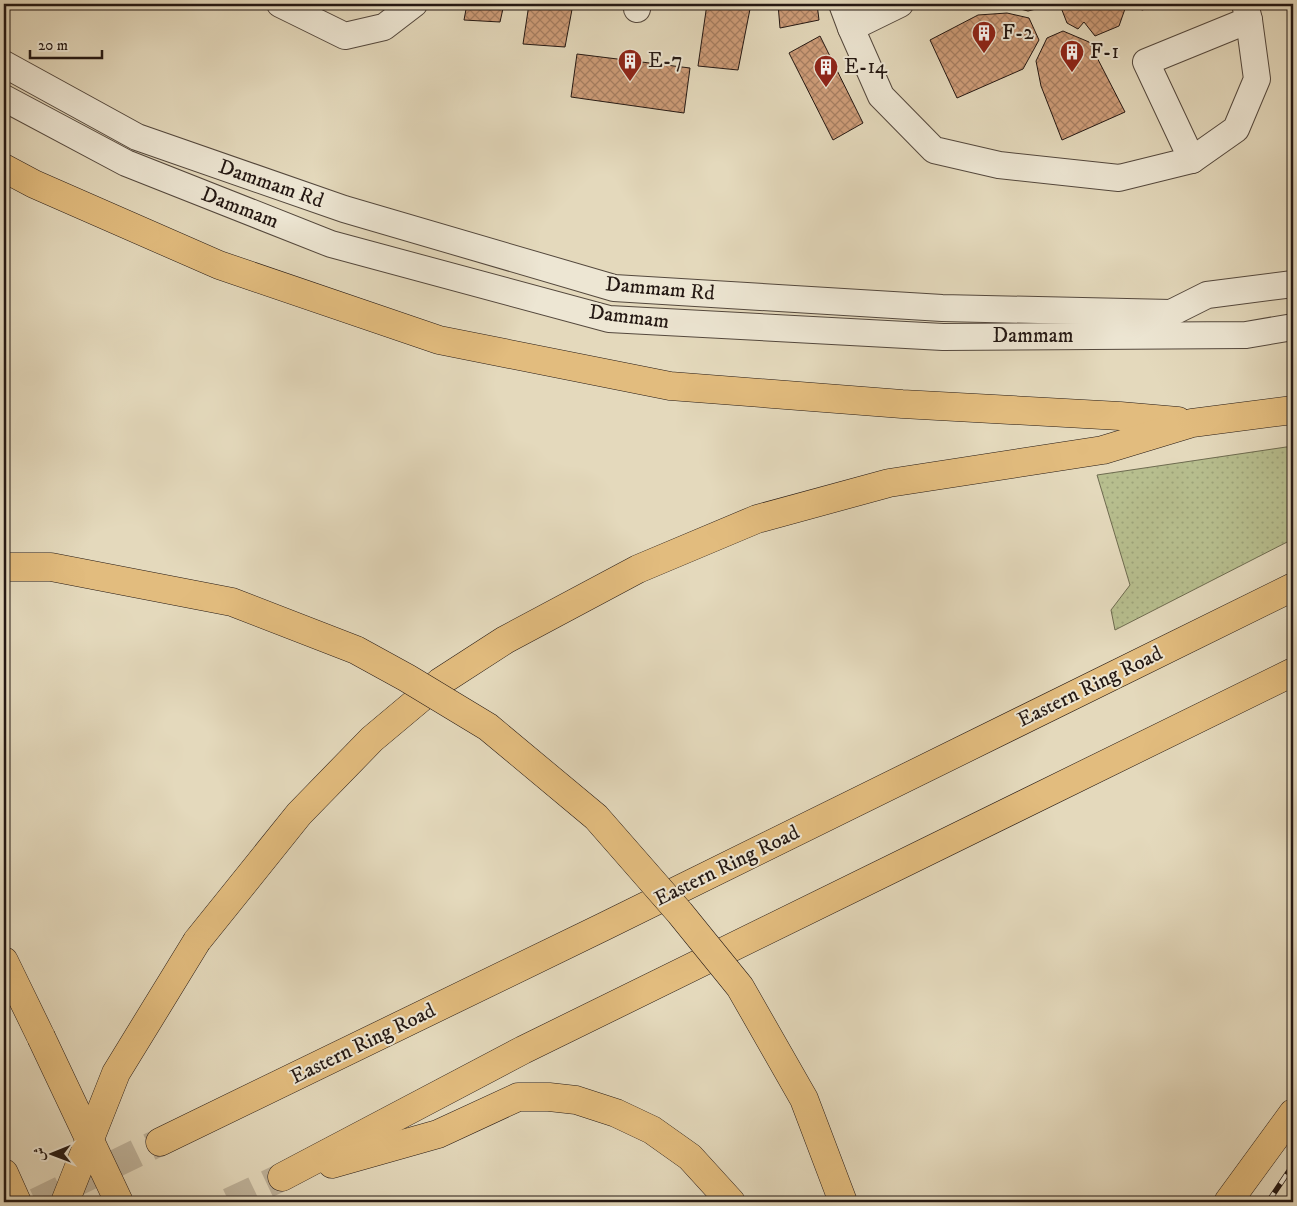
<svg xmlns="http://www.w3.org/2000/svg" width="1297" height="1206" viewBox="0 0 1297 1206" font-family="'IM FELL DW Pica',Amiri,serif">
  <defs>
    <pattern id="park-dots" width="8" height="8" patternUnits="userSpaceOnUse" patternTransform="scale(1.25)"><rect width="8" height="8" fill="#b7be8e"/><path d="M2 2h.1M6 6h.1" fill="none" stroke="#9da37a" stroke-width="1.8" stroke-linecap="round"/></pattern>
    <pattern id="building-cross-hatch" width="8" height="8" patternUnits="userSpaceOnUse" patternTransform="scale(1.25)"><rect width="8" height="8" fill="#ce9d79"/><path d="M0 0l8 8M0 8l8-8" fill="none" stroke="#a77f62"/></pattern>
  </defs>
  <rect width="100%" height="100%" fill="#e4d9bc"/>
  <filter id="stains"><feTurbulence type="fractalNoise" baseFrequency=".004" numOctaves="4"/><feColorMatrix values="0 0 0 0 .2 0 0 0 0 .09 0 0 0 0 .02 0 0 0 .5 -.17"/></filter>
  <radialGradient id="worn" r=".72"><stop offset=".6" stop-color="#630" stop-opacity="0"/><stop offset="1" stop-color="#630" stop-opacity=".3"/></radialGradient>
  <path fill="url(#park-dots)" stroke="#6e6b50" d="M1293,446V539L1115,630L1111,610L1130,585L1097,475Z"/>
  <g fill="url(#building-cross-hatch)" stroke="#241813">
    <path d="M467,4H504L500,22L464,20Z"/>
    <path d="M529,4H573L565,47L523,44Z"/>
    <path d="M707,4H751L738,70L698,66Z"/>
    <path d="M778,4H817L819,20L780,28Z"/>
    <path d="M1001,4H1046L1044,7L1028,11Z"/>
    <path d="M1061,4H1150L1143,10L1126,6L1119,26L1095,36L1084,22L1078,29L1067,23L1060,5Z"/>
    <path d="M1007,13L1029,18L1039,40L1023,69L957,98L930,40L978,15Z"/>
    <path d="M1063,31L1089,42L1125,112L1062,140L1041,86L1036,61L1047,38Z"/>
    <path d="M820,36L863,123L833,140L789,53Z"/>
    <path d="M577,54L690,68L684,113L571,97Z"/>
  </g>
  <g fill="none" stroke-linecap="round" stroke-linejoin="round">
    <g stroke="#beb29a" stroke-width="28" stroke-dasharray="28 14" stroke-linecap="butt">
      <path d="M36,1202L160,1142"/>
      <path d="M229,1202L282,1177"/>
    </g>
    <defs>
      <g id="minor">
        <path d="M280,4L345,36L384,27L414,4"/>
        <path d="M842,4L851,28L881,96L934,150L999,165L1119,178L1192,160L1236,129L1257,79L1249,20L1245,4"/>
        <path d="M637,9L638,4"/>
        <path d="M851,28L900,4"/>
        <path d="M4,64L137,137L344,209L614,288L942,308L1171,313L1207,295L1293,284"/>
        <path d="M4,98L126,163L331,244L609,319L943,337L1246,335L1293,327"/>
        <path d="M1192,160L1146,62L1249,20"/>
      </g>
      <g id="highway">
        <path d="M4,168L34,184L219,265L439,340L670,386L902,404L1120,416L1178,421"/>
        <path d="M197,941L299,814L372,739L440,682L505,640L638,569L757,519L889,483L1103,450L1192,423L1293,410"/>
        <path d="M4,961L41,1037"/>
        <path d="M160,1142L603,927L1293,587"/>
        <path d="M332,1164L438,1134L518,1097H549L576,1100L616,1113L652,1130L690,1157L731,1202"/>
        <path d="M4,1173L17,1202"/>
        <path d="M282,1177L523,1050L1293,672"/>
        <path d="M1228,1202L1293,1113"/>
      </g>
    </defs>
    <use href="#minor" stroke="#54483d" stroke-width="28"/>
    <use href="#highway" stroke="#241813" stroke-width="29"/>
    <use href="#minor" stroke="#ede6d3" stroke-width="26"/>
    <use href="#highway" stroke="#e2bc7e" stroke-width="28"/>
    <defs>
      <g id="rail">
        <path d="M1268,1202L1293,1165"/>
        <path d="M1286,1202L1293,1192"/>
      </g>
    </defs>
    <use href="#rail" stroke="#241813" stroke-width="5.5"/>
    <use href="#rail" stroke="#ede6d3" stroke-width="4" stroke-dasharray="11" stroke-linecap="butt"/>
    <defs>
      <g id="highway-bridge">
        <path d="M4,567H51L232,602L356,650L407,678L488,727L596,817L680,913L740,987L804,1099L843,1202"/>
        <path d="M41,1037L119,1202"/>
        <path d="M65,1202L116,1073L197,941"/>
      </g>
    </defs>
    <use href="#highway-bridge" stroke="#241813" stroke-width="29" stroke-linecap="butt"/>
    <use href="#highway-bridge" stroke="#e2bc7e" stroke-width="28"/>
  </g>
  <defs>
    <symbol id="building-pin" viewBox="-11 -11 22 30"><path d="M0 17L-7.5 6A9.5 9.5 0 1 1 7.5 6Z" fill="#8f2418" stroke="#ede6d3"/><path d="M-4-6H4V6H1V3H-1V6H-4ZM-2.5-4.3h1.7v1.8h-1.7ZM.8-4.3h1.7v1.8H.8ZM-2.5-1h1.7V.8h-1.7ZM.8-1h1.7V.8H.8Z" fill="#fff"/></symbol>
  </defs>
  <g fill-rule="evenodd">
    <use href="#building-pin" x="970" y="19" width="28" height="38"/>
    <use href="#building-pin" x="1058" y="38" width="28" height="38"/>
    <use href="#building-pin" x="616" y="47" width="28" height="38"/>
    <use href="#building-pin" x="812" y="53" width="28" height="38"/>
  </g>
  <g text-anchor="middle" dominant-baseline="central" stroke-width="4" stroke-linejoin="round" paint-order="stroke">
    <g font-size="21" fill="#241813" stroke="#ede6d3" text-anchor="start">
      <text x="1002" y="33">F-2</text>
      <text x="1090" y="52">F-1</text>
      <text x="648" y="61">E-7</text>
      <text x="844" y="67">E-14</text>
    </g>
    <g font-size="21" fill="#241813" stroke="#ede6d3">
      <text transform="translate(271 184) rotate(19)">Dammam Rd</text>
      <text transform="translate(240 208) rotate(21)">Dammam</text>
      <text transform="translate(660 289) rotate(5)">Dammam Rd</text>
      <text transform="translate(629 317) rotate(7)">Dammam</text>
      <text x="1033" y="336">Dammam</text>
      <text transform="translate(1090 687) rotate(-26)">Eastern Ring Road</text>
      <text transform="translate(727 866) rotate(-26)">Eastern Ring Road</text>
      <text transform="translate(363 1044) rotate(-26)">Eastern Ring Road</text>
    </g>
  </g>
  <rect width="1297" height="1206" fill="none" stroke="#e4d9bc" stroke-width="20"/>
  <rect x="5" y="5" width="1287" height="1196" fill="none" stroke="#241813" stroke-width="2.5"/>
  <rect x="10" y="10" width="1277" height="1186" fill="none" stroke="#241813"/>
  <g transform="translate(52 1154) rotate(269)" stroke="#ede6d3" stroke-width="4" paint-order="stroke">
  <path d="M0-4L9 19L0 12L-9 19Z" fill="#241813"/>
  <text y="-8" font-size="14" font-weight="bold" text-anchor="middle" fill="#241813">ش</text>
  </g>
  <path d="M30 50v8h72v-8" fill="none" stroke="#241813" stroke-width="2.5"/>
  <text x="38" y="50" font-size="15" fill="#241813" stroke="#ede6d3" stroke-width="4" paint-order="stroke">20 m</text>
  <rect width="100%" height="100%" filter="url(#stains)"/>
  <rect width="100%" height="100%" fill="url(#worn)"/>
</svg>
